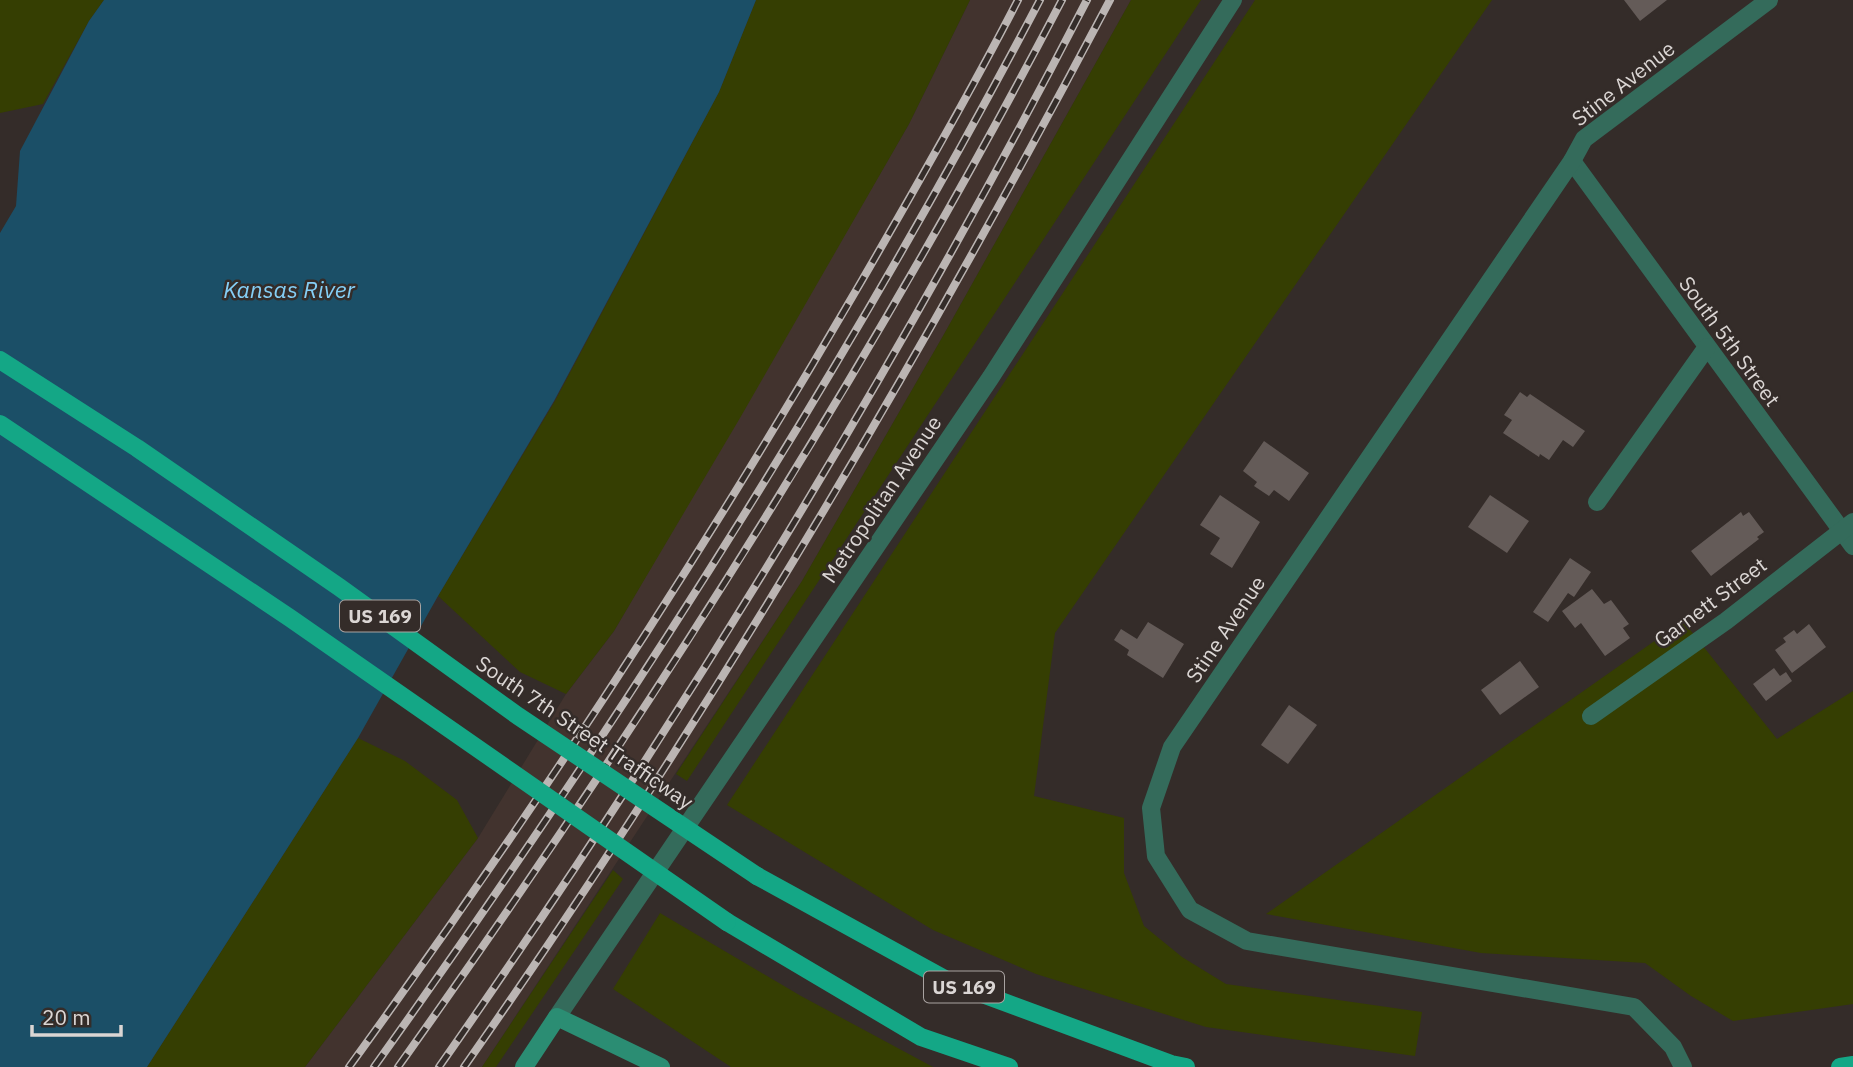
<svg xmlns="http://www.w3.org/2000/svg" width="1853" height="1067" viewBox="0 0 1853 1067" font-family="'IBM Plex Sans',sans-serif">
  <rect width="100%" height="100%" fill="#342c29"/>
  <path fill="#42332e" d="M970,0H1131L943,336L802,581L482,1067H305L478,838L566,694L614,631L909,124Z"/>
  <g fill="#353e02">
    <path d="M0,0H104L89,21L43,104L0,113Z"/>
    <path d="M756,0H970L909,124L740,418L614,631L566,694L520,672L438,596L555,401L719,92Z"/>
    <path d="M1131,0H1201L687,781L676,774L802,581L943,336Z"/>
    <path d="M1255,0H1492L1055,633L1034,796L1124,818V873L1144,926L1182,957L1226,984L1422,1012L1415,1056L1206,1027L1036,974L933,930L727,805Z"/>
    <path d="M1683,621L1777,739L1853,691V1004L1733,1021L1691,996L1645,963L1481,953L1266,914Z"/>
    <path d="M358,738L405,761L457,800L478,838L305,1067H147Z"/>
    <path d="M613,870L623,879L496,1067H482Z"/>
    <path d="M660,913L801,996L933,1067H731L613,989Z"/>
  </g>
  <path fill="#1b4f67" d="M104,0H756L719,92L554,401L438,596L358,738L147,1067H0V233L16,206L20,151L89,21Z"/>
  <g fill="#645b58">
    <path d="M1624,0H1667L1640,21Z"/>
    <path d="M1520,392L1527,397L1530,394L1585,431L1573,447L1563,440L1549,460L1540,454L1539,457L1503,433L1512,420L1504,415Z"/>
    <path d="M1264,441L1309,473L1289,501L1274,490L1269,496L1254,486L1257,482L1243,471Z"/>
    <path d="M1220,495L1260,522L1232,568L1210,554L1220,538L1200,525Z"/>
    <path d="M1490,495L1529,521L1507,553L1468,527Z"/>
    <path d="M1741,512L1743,516L1749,512L1764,532L1757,537L1759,539L1711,576L1691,551Z"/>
    <path d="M1570,558L1591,572L1574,597L1568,593L1548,622L1533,612Z"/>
    <path d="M1592,589L1604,604L1611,600L1629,624L1623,628L1630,638L1605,656L1581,623L1575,628L1562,611Z"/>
    <path d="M1148,622L1184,644L1163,678L1127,655L1129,650L1114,640L1121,629L1137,639Z"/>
    <path d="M1809,624L1826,647L1792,673L1775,650L1786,642L1783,638L1794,630L1797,634Z"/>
    <path d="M1520,661L1539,687L1500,715L1481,690Z"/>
    <path d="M1774,668L1780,676L1786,672L1792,681L1766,701L1753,684Z"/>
    <path d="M1289,705L1317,725L1288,764L1261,745Z"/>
  </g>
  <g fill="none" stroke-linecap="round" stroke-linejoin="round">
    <g stroke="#346b5b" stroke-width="18">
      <path d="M1572,161L1853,546"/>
      <path d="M1597,502L1707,347"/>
      <path d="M1591,716L1726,621L1853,522"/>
      <path d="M557,1017L991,377L1233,0"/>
      <path d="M1683,1067L1673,1047L1634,1007L1247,941L1190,910L1156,856L1151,808L1172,747L1572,161L1584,139L1769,0"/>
    </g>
    <path stroke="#2b8d73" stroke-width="18" d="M524,1067L557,1017L661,1067"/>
    <g stroke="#14a786" stroke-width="18">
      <path d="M757,876L950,982L1171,1064L1186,1067"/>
      <path d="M727,922L921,1037L1009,1067"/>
      <path d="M1840,1067L1853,1065"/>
    </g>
    <defs>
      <g id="rail">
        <path d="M349,1067C533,814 704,552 861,282C915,189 969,95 1018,0"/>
        <path d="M374,1067C618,726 845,371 1040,0"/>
        <path d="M398,1067C641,726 868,372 1062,0"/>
        <path d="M439,1067C678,726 896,369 1087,0"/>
        <path d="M464,1067C703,726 916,368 1110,0"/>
      </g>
    </defs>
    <use href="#rail" stroke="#bbb5b3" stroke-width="8"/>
    <use href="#rail" stroke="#342c29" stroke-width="5" stroke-dasharray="16" stroke-linecap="butt"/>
    <g stroke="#14a786" stroke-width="18">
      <path d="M0,360L137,448L339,587L518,716L757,876"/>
      <path d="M0,424L290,618L727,922"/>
    </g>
  </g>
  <g text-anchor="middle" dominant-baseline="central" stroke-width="5" stroke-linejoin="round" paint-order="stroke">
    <g fill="#342c29" stroke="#a9a3a1" stroke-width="2">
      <rect x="340" y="600.5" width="80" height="31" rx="5"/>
      <rect x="924" y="971.5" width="80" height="31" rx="5"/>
    </g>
    <g font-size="19" font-weight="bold" fill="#dbd6d4">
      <text x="380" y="616">US 169</text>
      <text x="964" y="987">US 169</text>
    </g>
    <g font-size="21" fill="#dbd6d4" stroke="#342c29">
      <text transform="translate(1623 83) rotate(-38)">Stine Avenue</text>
      <text transform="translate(1730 341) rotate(54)">South 5th Street</text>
      <text transform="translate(881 499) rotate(-56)">Metropolitan Avenue</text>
      <text transform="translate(1710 602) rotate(-37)">Garnett Street</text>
      <text transform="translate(1225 629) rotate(-56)">Stine Avenue</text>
      <text transform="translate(585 732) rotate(34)">South 7th Street Trafficway</text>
    </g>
    <g font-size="23" font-style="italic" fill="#84cef5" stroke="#342c29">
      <text x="289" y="289">Kansas River</text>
    </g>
  </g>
  <path d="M32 1025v10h89v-10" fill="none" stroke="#dbd6d4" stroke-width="3.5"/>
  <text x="42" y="1025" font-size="21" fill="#dbd6d4" stroke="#342c29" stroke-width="5" paint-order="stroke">20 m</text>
</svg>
